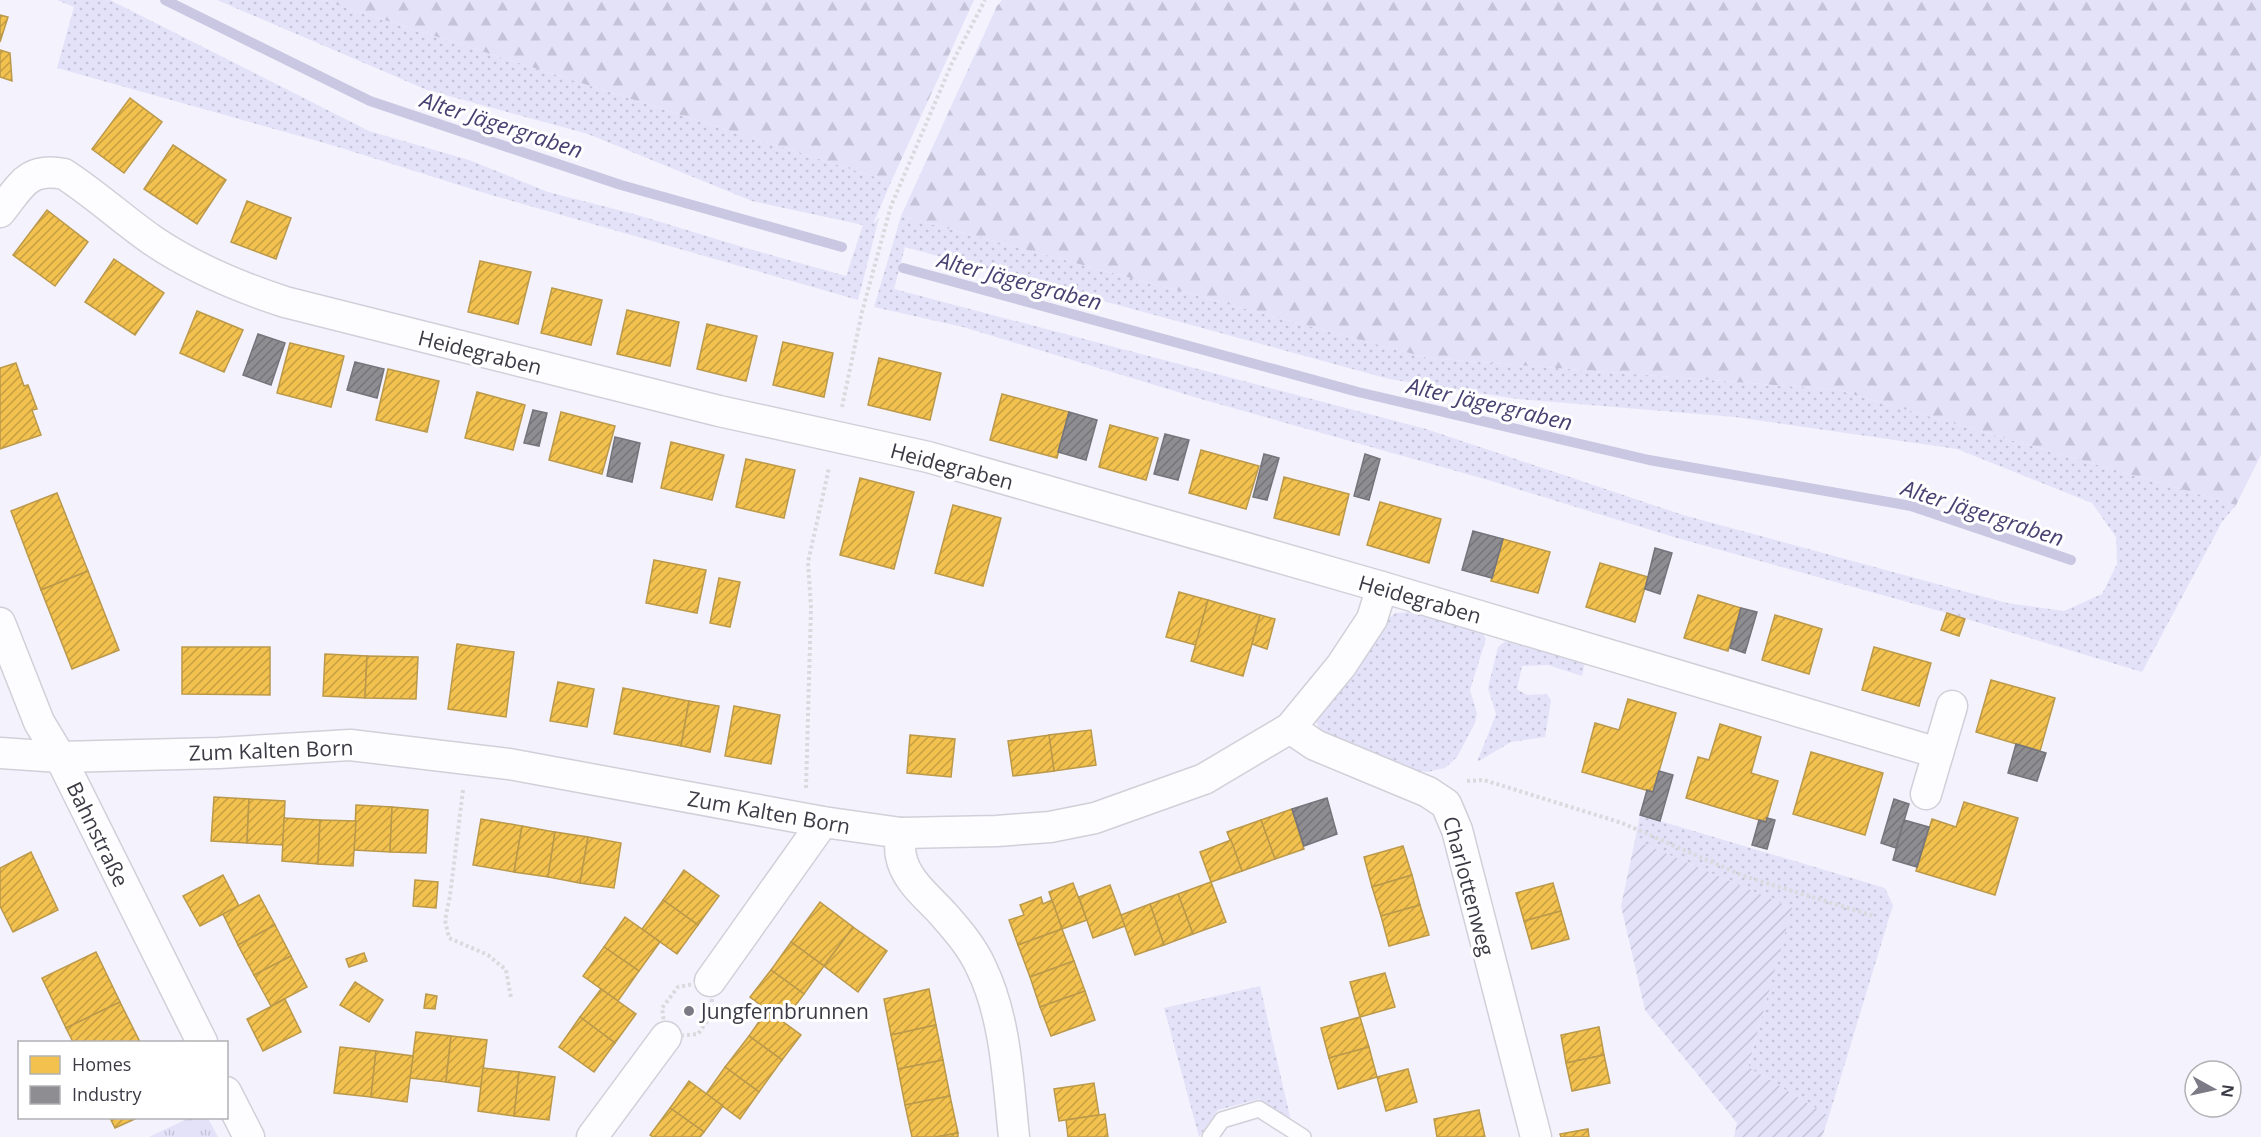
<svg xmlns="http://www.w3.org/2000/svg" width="2261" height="1137" viewBox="0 0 2261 1137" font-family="'Open Sans',sans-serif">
  <defs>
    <pattern id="grass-dots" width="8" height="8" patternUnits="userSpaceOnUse" patternTransform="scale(1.5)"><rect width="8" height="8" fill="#e4e2f9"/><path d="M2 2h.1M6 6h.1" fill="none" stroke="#c4c3d7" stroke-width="1.8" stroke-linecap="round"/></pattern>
    <pattern id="forest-firs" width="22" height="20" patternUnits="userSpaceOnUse" patternTransform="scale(1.5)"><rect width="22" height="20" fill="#e4e2f9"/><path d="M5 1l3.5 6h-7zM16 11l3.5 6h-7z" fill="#c4c3d7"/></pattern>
    <pattern id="park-tufts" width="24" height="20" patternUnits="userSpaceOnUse" patternTransform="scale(1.5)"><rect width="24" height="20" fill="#e4e2f9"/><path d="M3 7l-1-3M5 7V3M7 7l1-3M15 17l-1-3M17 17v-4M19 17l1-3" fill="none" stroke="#c4c3d7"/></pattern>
    <pattern id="garden-furrows" width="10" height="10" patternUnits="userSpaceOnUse" patternTransform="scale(1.5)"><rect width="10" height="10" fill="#e4e2f9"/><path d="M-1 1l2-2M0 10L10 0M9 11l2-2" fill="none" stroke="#c4c3d7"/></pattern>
    <pattern id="homes-hatch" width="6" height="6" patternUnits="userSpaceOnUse" patternTransform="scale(1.5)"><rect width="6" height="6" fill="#f2c14e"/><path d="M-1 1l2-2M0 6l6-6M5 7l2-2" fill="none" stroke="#c59e43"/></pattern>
    <pattern id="industry-hatch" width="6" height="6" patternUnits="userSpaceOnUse" patternTransform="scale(1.5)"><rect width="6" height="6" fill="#8d8d92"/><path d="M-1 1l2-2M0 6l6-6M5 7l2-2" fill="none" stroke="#747479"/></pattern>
  </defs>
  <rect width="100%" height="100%" fill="#f4f2fc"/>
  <g fill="url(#grass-dots)" fill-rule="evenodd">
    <path d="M57,0H110L369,131L469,160L548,192L634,214L746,248L846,276L863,225L752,201L588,134L427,90L217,0H322L891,182L873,224L879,218L858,300L481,192L335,146L57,68L74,7Z"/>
    <path d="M901,216L1428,358L1838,390L2236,505L2222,522L2142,672L1947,613L1677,538L1488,480L1201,399L963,327L874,307ZM905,247L1389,379L1518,399L1735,417L1957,449L2092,503L2116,537L2117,564L2102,594L2064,611L2007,603L1683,515L1426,429L894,289Z"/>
    <path d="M1410,612L1482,632L1486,639L1470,690L1477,713L1475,723L1457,757L1445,768L1427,772L1388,765L1342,740L1321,732L1316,721L1384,623L1395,613Z"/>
    <path d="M1512,641L1585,663L1582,676L1548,665L1522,666L1517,689L1527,695L1547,694L1551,701L1545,737L1511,742L1477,762L1496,714L1488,688L1498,647L1504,642Z"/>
    <path d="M1640,815L1885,888L1893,905L1829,1116L1748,1068L1791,908L1635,840Z"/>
    <path d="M1260,986L1291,1121L1259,1099L1218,1110L1199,1137L1164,1008Z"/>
  </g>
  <g fill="url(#forest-firs)">
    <path d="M322,0H974L891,182Z"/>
    <path d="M1002,0H2261V455L2236,505L1838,390L1428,358L901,216L997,6Z"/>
  </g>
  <path fill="url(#park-tufts)" d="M189,1118H208L218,1137H149Z"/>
  <path fill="url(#garden-furrows)" d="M1635,840L1792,908L1748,1067L1829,1116L1822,1137H1734L1737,1123L1645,1010L1621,906Z"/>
  <g fill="url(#homes-hatch)" stroke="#bb994b" stroke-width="1.5">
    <path d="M0,15L8,17L0,42Z"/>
    <path d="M0,50L10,53L12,81L0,77Z"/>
    <path d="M130,98L162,122L124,173L92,149Z"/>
    <path d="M173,145L226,180L197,224L144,189Z"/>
    <path d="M247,201L291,218L276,259L231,242Z"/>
    <path d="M47,210L88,242L55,286L13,255Z"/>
    <path d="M114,259L164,293L135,335L85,302Z"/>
    <path d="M480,261L531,272L518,324L468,312Z"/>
    <path d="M552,288L602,300L591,345L541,333Z"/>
    <path d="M627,310L679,322L670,366L617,354Z"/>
    <path d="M197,311L243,330L224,372L180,353Z"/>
    <path d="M707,324L757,336L746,381L697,369Z"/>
    <path d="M783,342L833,353L824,397L773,385Z"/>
    <path d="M290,343L344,356L331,407L277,393Z"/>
    <path d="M879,358L941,373L930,420L868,405Z"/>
    <path d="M16,363L24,386L28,385L37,409L32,410L41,435L0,449V368Z"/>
    <path d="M388,369L439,381L427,432L376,420Z"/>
    <path d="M477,392L525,405L513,450L465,438Z"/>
    <path d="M1002,394L1069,412L1057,458L990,440Z"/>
    <path d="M561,412L615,426L602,474L549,460Z"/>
    <path d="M1110,425L1158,438L1146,480L1099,467Z"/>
    <path d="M671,442L724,455L712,500L661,488Z"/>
    <path d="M1201,450L1259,466L1246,509L1189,493Z"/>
    <path d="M746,459L795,470L784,518L736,507Z"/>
    <path d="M1284,477L1349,494L1339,535L1274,518Z"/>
    <path d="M860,478L914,492L894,569L840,555Z"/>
    <path d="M57,493L88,571L41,590L11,511Z"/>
    <path d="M1380,502L1441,519L1429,563L1367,545Z"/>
    <path d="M953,505L1001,518L983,586L935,573Z"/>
    <path d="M1503,539L1550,552L1538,593L1491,581Z"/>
    <path d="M654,560L706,570L697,613L646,603Z"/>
    <path d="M1600,563L1648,577L1635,622L1586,607Z"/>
    <path d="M88,571L119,650L72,669L41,590Z"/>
    <path d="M719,578L740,582L730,627L710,623Z"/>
    <path d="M1179,592L1208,600L1196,645L1166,637Z"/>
    <path d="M1698,595L1741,608L1728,651L1684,638Z"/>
    <path d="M1208,600L1260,615L1243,676L1191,661Z"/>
    <path d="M1947,613L1965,619L1959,636L1941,630Z"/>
    <path d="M1260,615L1275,619L1267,649L1252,644Z"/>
    <path d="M1775,615L1822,629L1809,674L1762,660Z"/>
    <path d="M457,644L514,652L506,717L448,709Z"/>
    <path d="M182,647H270V695L182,694Z"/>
    <path d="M1874,647L1931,663L1919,706L1862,690Z"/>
    <path d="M325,654L367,656L365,698L323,696Z"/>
    <path d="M367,656L418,657L416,699L365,698Z"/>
    <path d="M1991,680L2055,698L2040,751L1976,732Z"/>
    <path d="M558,682L594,689L587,727L550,721Z"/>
    <path d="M623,688L689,701L681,746L614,734Z"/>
    <path d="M1628,699L1676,713L1653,792L1582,772L1595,723L1619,730Z"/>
    <path d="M689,701L719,706L710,752L681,746Z"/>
    <path d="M734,706L780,715L771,764L725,756Z"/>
    <path d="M1720,724L1761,737L1751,773L1778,781L1766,822L1686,798L1698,757L1709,760Z"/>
    <path d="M1091,730L1096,765L1054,771L1049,735Z"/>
    <path d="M910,735L955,739L951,777L907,773Z"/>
    <path d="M1049,735L1054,771L1013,776L1008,741Z"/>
    <path d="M1811,752L1883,773L1865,835L1793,814Z"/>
    <path d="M214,797L249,799L247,843L211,841Z"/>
    <path d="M249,799L285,801L283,845L247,843Z"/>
    <path d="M1964,802L2018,818L1995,895L1916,871L1932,819L1956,827Z"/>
    <path d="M356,805L392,807L390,852L354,850Z"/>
    <path d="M392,807L428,810L426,853L390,852Z"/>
    <path d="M1292,809L1304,849L1275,859L1261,820Z"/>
    <path d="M284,818L320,820L318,864L282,861Z"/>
    <path d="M481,819L522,826L514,872L473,865Z"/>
    <path d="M320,820L356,821L353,866L318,864Z"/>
    <path d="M1261,820L1275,859L1242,871L1227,832Z"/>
    <path d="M522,826L555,832L548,877L514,872Z"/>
    <path d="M555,832L588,837L580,883L548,877Z"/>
    <path d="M588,837L621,843L614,888L580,883Z"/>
    <path d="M1231,840L1242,871L1211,882L1200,852Z"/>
    <path d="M1403,846L1412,875L1372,887L1364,857Z"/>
    <path d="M31,852L58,910L13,932L0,906V868Z"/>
    <path d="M684,870L719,896L698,925L663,900Z"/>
    <path d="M223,875L239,906L200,926L183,896Z"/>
    <path d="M1412,875L1420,905L1381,916L1372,887Z"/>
    <path d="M415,880L438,882L436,908L413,906Z"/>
    <path d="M1211,882L1226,922L1193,934L1178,894Z"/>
    <path d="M1073,883L1087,920L1062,929L1049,892Z"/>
    <path d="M1553,883L1561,911L1524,921L1516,893Z"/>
    <path d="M1110,885L1125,926L1093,938L1079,897Z"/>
    <path d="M1178,894L1193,934L1164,945L1150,904Z"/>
    <path d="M259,895L275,925L238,945L223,914Z"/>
    <path d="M1041,897L1043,904L1052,900L1062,929L1018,945L1009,920L1024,915L1020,905Z"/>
    <path d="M663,900L698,925L677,954L642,929Z"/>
    <path d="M820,902L853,927L824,966L791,942Z"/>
    <path d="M1150,904L1164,945L1135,955L1121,915Z"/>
    <path d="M1420,905L1429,935L1389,946L1381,916Z"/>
    <path d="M1561,911L1569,939L1532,949L1524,921Z"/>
    <path d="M625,917L660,942L639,971L604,947Z"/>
    <path d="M275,925L291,956L254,975L238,945Z"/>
    <path d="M853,927L887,951L858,992L824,966Z"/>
    <path d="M1062,929L1074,961L1030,977L1018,945Z"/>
    <path d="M791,942L824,966L804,994L771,970Z"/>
    <path d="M604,947L639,971L618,1001L583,976Z"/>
    <path d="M96,952L120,1002L66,1028L42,978Z"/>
    <path d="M364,953L367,961L349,967L346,959Z"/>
    <path d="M291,956L307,987L271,1006L254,975Z"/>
    <path d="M1074,961L1085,991L1040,1007L1030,977Z"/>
    <path d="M771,970L804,994L783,1022L750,997Z"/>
    <path d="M1385,973L1395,1007L1360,1017L1350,982Z"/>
    <path d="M355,982L383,1000L369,1022L340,1005Z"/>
    <path d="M601,989L636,1014L615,1043L580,1017Z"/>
    <path d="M929,989L936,1025L891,1035L884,999Z"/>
    <path d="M1085,991L1095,1020L1051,1036L1040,1007Z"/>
    <path d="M426,994L437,996L435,1009L424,1008Z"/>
    <path d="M285,999L301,1032L263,1051L247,1019Z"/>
    <path d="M120,1002L140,1042H73L66,1028Z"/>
    <path d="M767,1010L801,1035L782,1060L749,1036Z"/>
    <path d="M580,1017L615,1043L594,1072L559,1047Z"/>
    <path d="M1360,1017L1369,1047L1329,1058L1321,1028Z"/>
    <path d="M936,1025L943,1060L898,1069L891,1035Z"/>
    <path d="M1599,1027L1604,1055L1566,1063L1561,1035Z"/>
    <path d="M416,1032L451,1036L446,1082L410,1078Z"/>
    <path d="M451,1036L487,1040L481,1087L446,1082Z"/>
    <path d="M749,1036L782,1060L759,1092L725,1067Z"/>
    <path d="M340,1047L376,1051L371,1097L334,1093Z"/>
    <path d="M1369,1047L1377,1077L1338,1089L1329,1058Z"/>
    <path d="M376,1051L413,1056L407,1102L371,1097Z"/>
    <path d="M1604,1055L1610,1083L1572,1091L1566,1063Z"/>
    <path d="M943,1060L950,1096L905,1105L898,1069Z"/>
    <path d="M725,1067L759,1092L740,1119L706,1094Z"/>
    <path d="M483,1068L519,1072L514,1116L478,1111Z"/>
    <path d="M1408,1069L1417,1102L1386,1111L1377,1077Z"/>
    <path d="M519,1072L555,1077L549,1120L514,1116Z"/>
    <path d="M689,1081L723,1106L704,1132L670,1108Z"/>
    <path d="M1094,1083L1099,1115L1059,1121L1054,1089Z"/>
    <path d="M950,1096L958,1133L936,1137H912L905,1105Z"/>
    <path d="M670,1108L704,1132L700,1137H653L650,1135Z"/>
    <path d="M1479,1110L1485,1137H1437L1434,1119Z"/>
    <path d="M1105,1114L1108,1137H1068L1066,1120Z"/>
    <path d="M110,1118H137L115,1128Z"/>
    <path d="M1588,1129L1589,1137H1561L1560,1134Z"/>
    <path d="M958,1133V1137H936Z"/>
  </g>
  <g fill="url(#industry-hatch)" stroke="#74747b" stroke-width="1.5">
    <path d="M258,334L285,343L271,385L243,375Z"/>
    <path d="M355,362L384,369L377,398L347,390Z"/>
    <path d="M533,410L547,413L539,446L524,443Z"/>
    <path d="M1069,412L1097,420L1086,460L1058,452Z"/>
    <path d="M1165,434L1189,440L1178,480L1154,474Z"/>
    <path d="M615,437L640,443L632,482L607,476Z"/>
    <path d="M1264,454L1279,458L1267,500L1253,497Z"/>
    <path d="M1365,454L1380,459L1369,500L1354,496Z"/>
    <path d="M1473,531L1503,539L1492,578L1462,570Z"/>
    <path d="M1655,548L1672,553L1660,594L1645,589Z"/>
    <path d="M1741,608L1757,612L1745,653L1730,648Z"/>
    <path d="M2016,744L2046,753L2037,781L2008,773Z"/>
    <path d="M1659,771L1673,775L1660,821L1640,815L1647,790L1653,792Z"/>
    <path d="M1327,798L1337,834L1304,846L1292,809Z"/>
    <path d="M1894,799L1909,804L1896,848L1881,843Z"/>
    <path d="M1767,818L1775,820L1767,849L1752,845L1759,820L1766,822Z"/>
    <path d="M1904,820L1929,827L1917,867L1893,860Z"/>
  </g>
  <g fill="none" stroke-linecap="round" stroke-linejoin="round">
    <g stroke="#c9c7e2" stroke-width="10">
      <path d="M165,0L370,101L621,185L842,247"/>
      <path d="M903,268L1358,392L1649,460L1911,506L2071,560"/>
    </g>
    <defs>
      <path id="service" d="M1210,1137L1222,1120L1259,1109L1303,1137"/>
      <g id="minor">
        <path d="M0,212C21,186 27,167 64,174C95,194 122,219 152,240C193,268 239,287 285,302L719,411L928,457L1382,587L1938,753"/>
        <path d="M0,623L39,722L60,757L202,1042"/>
        <path d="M1290,728L1315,745L1428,792L1446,804L1457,830L1536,1137"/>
        <path d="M0,753L60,757L219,753L350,745L509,764L823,822L901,833L997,831L1050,827L1095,818L1204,779L1290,728L1341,666L1372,619L1382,587"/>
        <path d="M1926,794L1952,706"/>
        <path d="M901,833C901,841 899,849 901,856C905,880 929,898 944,915C958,931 972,947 981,967C1006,1018 1008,1081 1014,1137"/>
        <path d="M710,981L823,822"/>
        <path d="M226,1092L249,1137"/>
        <path d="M592,1137L666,1037"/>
      </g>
    </defs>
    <use href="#service" stroke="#d1d0d9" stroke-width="18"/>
    <use href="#minor" stroke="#d1d0d9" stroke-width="33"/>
    <g stroke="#dad9dd" stroke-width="4" stroke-dasharray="3 3" stroke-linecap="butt">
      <path d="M842,407L862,312L891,206L952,63L985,0"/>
      <path d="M1467,781L1484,780L1622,823L1744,876L1874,916"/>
      <path d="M806,788L811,608L808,562L829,468"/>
      <path d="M463,790L450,896L445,920L449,938L488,955L506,970L511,998"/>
      <path d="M710,981L713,1013L698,1034L666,1037L662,1008L678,987Z"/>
    </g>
    <use href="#service" stroke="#fdfdff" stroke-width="15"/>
    <use href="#minor" stroke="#fdfdff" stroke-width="30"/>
  </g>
  <circle fill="#7c7b85" stroke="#fff" stroke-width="2" cx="689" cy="1011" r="6"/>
  <g text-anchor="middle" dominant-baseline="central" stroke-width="6" stroke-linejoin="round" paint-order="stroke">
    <g font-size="21" fill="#3b3b45" stroke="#fff">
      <text transform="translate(480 352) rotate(14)">Heidegraben</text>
      <text transform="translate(952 466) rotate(15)">Heidegraben</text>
      <text transform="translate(1420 599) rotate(16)">Heidegraben</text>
      <text transform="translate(271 750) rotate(-2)">Zum Kalten Born</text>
      <text transform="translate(769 812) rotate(10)">Zum Kalten Born</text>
      <text transform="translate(98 834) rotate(64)">Bahnstraße</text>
      <text transform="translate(1469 886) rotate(75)">Charlottenweg</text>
    </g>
    <g font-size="21" fill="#3b3b45" stroke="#fff" text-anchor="start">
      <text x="701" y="1011">Jungfernbrunnen</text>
    </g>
    <g font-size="22" font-style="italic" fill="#484272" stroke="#fff">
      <text transform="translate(502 124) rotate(18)">Alter Jägergraben</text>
      <text transform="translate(1020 280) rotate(15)">Alter Jägergraben</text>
      <text transform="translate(1490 403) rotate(13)">Alter Jägergraben</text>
      <text transform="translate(1983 512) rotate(18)">Alter Jägergraben</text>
    </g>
  </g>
  <rect x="18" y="1041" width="210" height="78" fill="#ffffff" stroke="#b1b1b5" stroke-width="1.5"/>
  <rect x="30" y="1056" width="30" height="18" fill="#f2c14e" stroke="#b1b1b5" stroke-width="1.5"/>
  <text x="72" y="1071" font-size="18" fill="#3b3b45">Homes</text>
  <rect x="30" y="1086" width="30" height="18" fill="#8d8d92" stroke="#b1b1b5" stroke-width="1.5"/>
  <text x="72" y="1101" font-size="18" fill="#3b3b45">Industry</text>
  <g transform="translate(2213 1089) rotate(98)"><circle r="28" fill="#ffffff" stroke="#b1b1b5" stroke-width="1.5"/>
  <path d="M0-4.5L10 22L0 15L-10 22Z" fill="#7c7b85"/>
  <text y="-9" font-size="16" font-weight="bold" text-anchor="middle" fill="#3b3b45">N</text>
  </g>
</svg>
